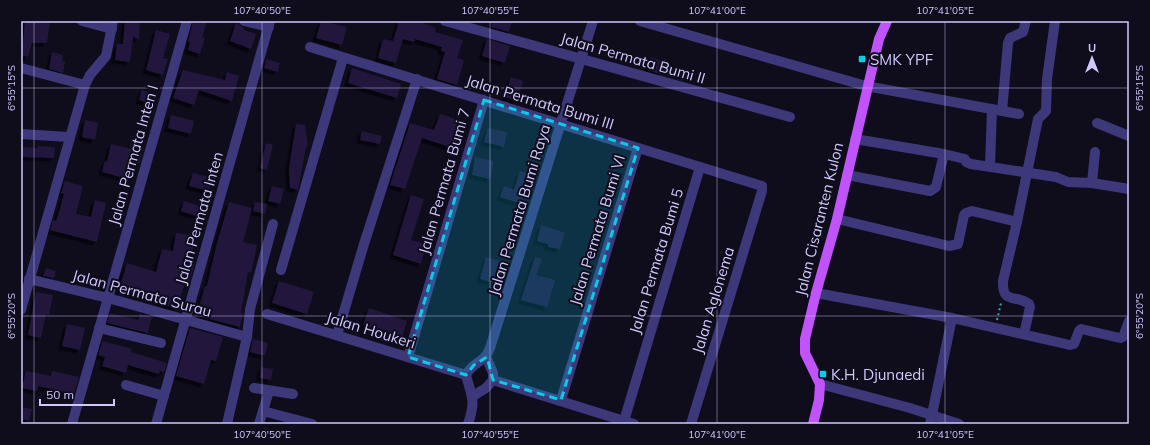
<svg xmlns="http://www.w3.org/2000/svg" width="1150" height="445" viewBox="0 0 1150 445" font-family="Mulish,sans-serif">
  <defs>
    <filter id="shadow"><feDropShadow dx="-3.5" dy="3.5" stdDeviation="0" flood-color="#0009"/></filter>
  </defs>
  <rect width="100%" height="100%" fill="#0f0c1c"/>
  <g fill="#21183c" filter="url(#shadow)">
    <path d="M25,21H50L47,43H32L28,57L21,55V42L23,43Z"/>
    <path d="M125,21H140L139,39L133,37L130,62L115,60L117,44H123Z"/>
    <path d="M193,21H207L202,38H205L200,54L188,50L190,42L188,41Z"/>
    <path d="M321,21L347,27L342,45L316,38Z"/>
    <path d="M399,21L420,22L436,28L435,32L463,40L457,58L464,60L457,85L437,79L445,52L441,51L442,47L415,39L414,42L403,39L396,63L378,58L383,39L393,41Z"/>
    <path d="M493,21H512L509,32L491,27Z"/>
    <path d="M236,23L244,28V30L256,34L251,49L230,41Z"/>
    <path d="M156,30L170,34L163,58L168,59L163,75L146,70Z"/>
    <path d="M487,39L510,46L505,63L482,56Z"/>
    <path d="M52,52L63,55L62,61L65,62L63,73L49,69Z"/>
    <path d="M651,57L664,62L660,74L647,70Z"/>
    <path d="M266,59L280,63L278,72L264,68Z"/>
    <path d="M352,68L401,84L397,98L348,83Z"/>
    <path d="M183,70L225,80L227,72L239,76L232,101L199,90L194,105L173,98Z"/>
    <path d="M511,77L523,81L517,101L505,97Z"/>
    <path d="M142,90L153,94L150,104L139,100Z"/>
    <path d="M440,114L462,121L453,148L422,138L405,189L390,185L410,123L434,130Z"/>
    <path d="M171,115L194,121L191,134L168,128Z"/>
    <path d="M85,120L98,123L95,140L82,137Z"/>
    <path d="M296,124L305,125L308,147H306L298,190L290,188L289,168Z"/>
    <path d="M488,128L507,132L504,147L484,142Z"/>
    <path d="M362,131L382,136L380,144L360,140Z"/>
    <path d="M266,143L273,145L267,170L260,168Z"/>
    <path d="M111,144L142,152L140,163H136L131,180L102,172L105,161L107,162Z"/>
    <path d="M38,146L55,147L54,158L21,157V147L38,148Z"/>
    <path d="M475,157L494,161L490,179L472,175Z"/>
    <path d="M520,171L528,174L519,203L500,197L504,186L514,190Z"/>
    <path d="M193,173L212,178L209,191L189,186Z"/>
    <path d="M65,181L83,186L76,214L91,217L95,200L106,203L97,242L50,230L53,220L56,221L60,209L64,194L61,193Z"/>
    <path d="M272,186L284,189L280,204L268,201Z"/>
    <path d="M411,195L424,199L411,240L427,244L421,264L393,255Z"/>
    <path d="M184,201L205,208L202,218L181,211Z"/>
    <path d="M229,202L252,208L243,242L257,245L251,273L248,272L241,313L243,314L240,327L194,315L197,303L200,304L205,286H207L217,243Z"/>
    <path d="M255,202L267,204L265,214L253,211Z"/>
    <path d="M541,225L565,233L560,249L548,247V244L537,241Z"/>
    <path d="M176,233L195,236L191,260L195,261L189,285L185,284L176,309L146,296L145,297L119,289L127,263L156,272L162,249L173,251Z"/>
    <path d="M486,257L504,262L498,284L480,279Z"/>
    <path d="M535,257L542,259L536,275L555,280L547,307L521,300Z"/>
    <path d="M46,268L56,271L54,278L43,276Z"/>
    <path d="M279,281L314,292L307,314L272,303Z"/>
    <path d="M36,292L53,295L49,315L46,314L41,338L28,335Z"/>
    <path d="M369,308L407,321L402,338L363,325Z"/>
    <path d="M110,313L138,320L140,314L152,317L148,333L107,323Z"/>
    <path d="M67,324L85,328L80,350L62,346Z"/>
    <path d="M190,328L223,337L216,361L211,360L204,384L176,376Z"/>
    <path d="M253,339L268,343L265,356L250,352Z"/>
    <path d="M103,341L132,349L131,352L167,363L164,372L160,371L159,374L128,365L126,373L102,366L105,357L98,355Z"/>
    <path d="M261,367L273,369L271,380L260,378Z"/>
    <path d="M26,371L51,376L52,371L79,377L74,394L38,386L37,391L22,388Z"/>
    <path d="M21,407L32,409L29,421L21,419Z"/>
  </g>
  <g fill="none" stroke-linecap="round" stroke-linejoin="round">
    <path stroke="#30a9a6" stroke-width="2" stroke-dasharray="2 3" stroke-linecap="butt" d="M997,320L1001,303"/>
    <g stroke="#3c3879" stroke-width="10">
      <path d="M82,21L112,29"/>
      <path d="M244,21L269,27"/>
      <path d="M445,21L790,117"/>
      <path d="M640,21L866,86L1019,114"/>
      <path d="M310,47L762,186V191L691,424"/>
      <path d="M21,68L85,85"/>
      <path d="M1002,111L1008,43L1010,38L1023,32L1026,21"/>
      <path d="M1097,123L1129,136"/>
      <path d="M21,134L69,137"/>
      <path d="M855,139L944,154L965,159L966,162L971,164L1056,177L1068,182L1092,183"/>
      <path d="M1095,152L1092,183L1129,189"/>
      <path d="M990,166L992,109"/>
      <path d="M847,175L930,191L936,187L944,154"/>
      <path d="M837,219L949,246L958,244L964,215L966,213L972,211L1017,222L1003,281C1002,305 1016,294 1029,304L1030,307L1024,334"/>
      <path d="M1017,222L1038,119L1046,111L1047,79L1055,21"/>
      <path d="M281,270L343,58"/>
      <path d="M29,279L108,298L247,337"/>
      <path d="M816,293L952,318L1070,345L1074,344L1079,331L1081,329L1120,338L1123,337L1129,321"/>
      <path d="M21,310L85,85L90,75L106,56L113,21"/>
      <path d="M267,314L466,375"/>
      <path d="M99,328L161,343"/>
      <path d="M337,335L364,244L417,79"/>
      <path d="M408,357L484,100"/>
      <path d="M486,357L493,373V380L634,424"/>
      <path d="M466,375C473,361 484,364 490,348L593,21"/>
      <path d="M466,375C472,398 476,400 468,424"/>
      <path d="M820,384L910,408L959,424"/>
      <path d="M126,385L164,396"/>
      <path d="M254,388L293,394"/>
      <path d="M473,396L486,388L493,380"/>
      <path d="M561,400L638,148"/>
      <path d="M263,411L312,424"/>
      <path d="M624,421L700,167"/>
      <path d="M72,424L187,21"/>
      <path d="M156,424L270,21"/>
      <path d="M227,424L247,337L250,309L273,224"/>
      <path d="M259,424L269,391"/>
      <path d="M930,424L952,318"/>
    </g>
    <path stroke="#c053fa" stroke-width="10" d="M813,424L819,400L820,384L805,353V339L816,293L837,219L879,39L887,21"/>
  </g>
  <path fill="#07cdea" fill-opacity="0.2" stroke="#07cdea" stroke-width="3" stroke-dasharray="8 5" stroke-linejoin="round" d="M484,100L638,148L561,400L493,380L487,357L474,365L466,375L408,357Z"/>
  <path fill="none" stroke="#d0c8fd" stroke-width="1" stroke-opacity="0.45" d="M34,21V424M262,21V424M490,21V424M717,21V424M945,21V424M21,88H1129M21,316H1129"/>
  <g fill="#07cdea" stroke="#0f0c1c" stroke-width="1.5">
    <rect x="858" y="55" width="8" height="8" rx="2"/>
    <rect x="819" y="370" width="8" height="8" rx="2"/>
  </g>
  <g text-anchor="middle" dominant-baseline="central" stroke-width="4" stroke-linejoin="round" paint-order="stroke">
    <g font-size="15" fill="#d0c8fd" stroke="#0f0c1c">
      <text transform="translate(633 58) rotate(16)">Jalan Permata Bumi II</text>
      <text transform="translate(540 102) rotate(17)">Jalan Permata Bumi III</text>
      <text transform="translate(133 155) rotate(-74)">Jalan Permata Inten I</text>
      <text transform="translate(444 181) rotate(-74)">Jalan Permata Bumi 7</text>
      <text transform="translate(519 210) rotate(-73)">Jalan Permata Bumi Raya</text>
      <text transform="translate(199 218) rotate(-74)">Jalan Permata Inten</text>
      <text transform="translate(819 219) rotate(-76)">Jalan Cisaranten Kulon</text>
      <text transform="translate(597 230) rotate(-73)">Jalan Permata Bumi VI</text>
      <text transform="translate(656 261) rotate(-73)">Jalan Permata Bumi 5</text>
      <text transform="translate(142 293) rotate(15)">Jalan Permata Surau</text>
      <text transform="translate(713 300) rotate(-73)">Jalan Aglonema</text>
      <text transform="translate(371 330) rotate(17)">Jalan Houkeri</text>
    </g>
    <g font-size="15" fill="#d0c8fd" stroke="#0f0c1c" text-anchor="start">
      <text x="870" y="59">SMK YPF</text>
      <text x="831" y="374">K.H. Djunaedi</text>
    </g>
  </g>
  <rect width="1150" height="445" fill="none" stroke="#0f0c1c" stroke-width="44"/>
  <g transform="translate(1092 58)" stroke="#0f0c1c" stroke-width="3" paint-order="stroke">
  <path d="M0-3L7 15L0 10L-7 15Z" fill="#d0c8fd"/>
  <text y="-6" font-size="11" font-weight="bold" text-anchor="middle" fill="#d0c8fd">U</text>
  </g>
  <path d="M40 399v6h74v-6" fill="none" stroke="#d0c8fd" stroke-width="2"/>
  <text x="46" y="399" font-size="12" fill="#d0c8fd" stroke="#0f0c1c" stroke-width="3" paint-order="stroke">50 m</text>
  <rect x="22" y="22" width="1106" height="401" fill="none" stroke="#d0c8fd" stroke-width="1.5"/>
  <g font-size="10" text-anchor="middle" fill="#d0c8fd">
    <text x="262" y="14">107°40'50"E</text>
    <text x="490" y="14">107°40'55"E</text>
    <text x="717" y="14">107°41'00"E</text>
    <text x="945" y="14">107°41'05"E</text>
    <text transform="translate(11 88) rotate(-90)" y="4">6°55'15"S</text>
    <text transform="translate(1139 88) rotate(-90)" y="4">6°55'15"S</text>
    <text transform="translate(11 316) rotate(-90)" y="4">6°55'20"S</text>
    <text transform="translate(1139 316) rotate(-90)" y="4">6°55'20"S</text>
    <text x="262" y="438">107°40'50"E</text>
    <text x="490" y="438">107°40'55"E</text>
    <text x="717" y="438">107°41'00"E</text>
    <text x="945" y="438">107°41'05"E</text>
  </g>
</svg>
